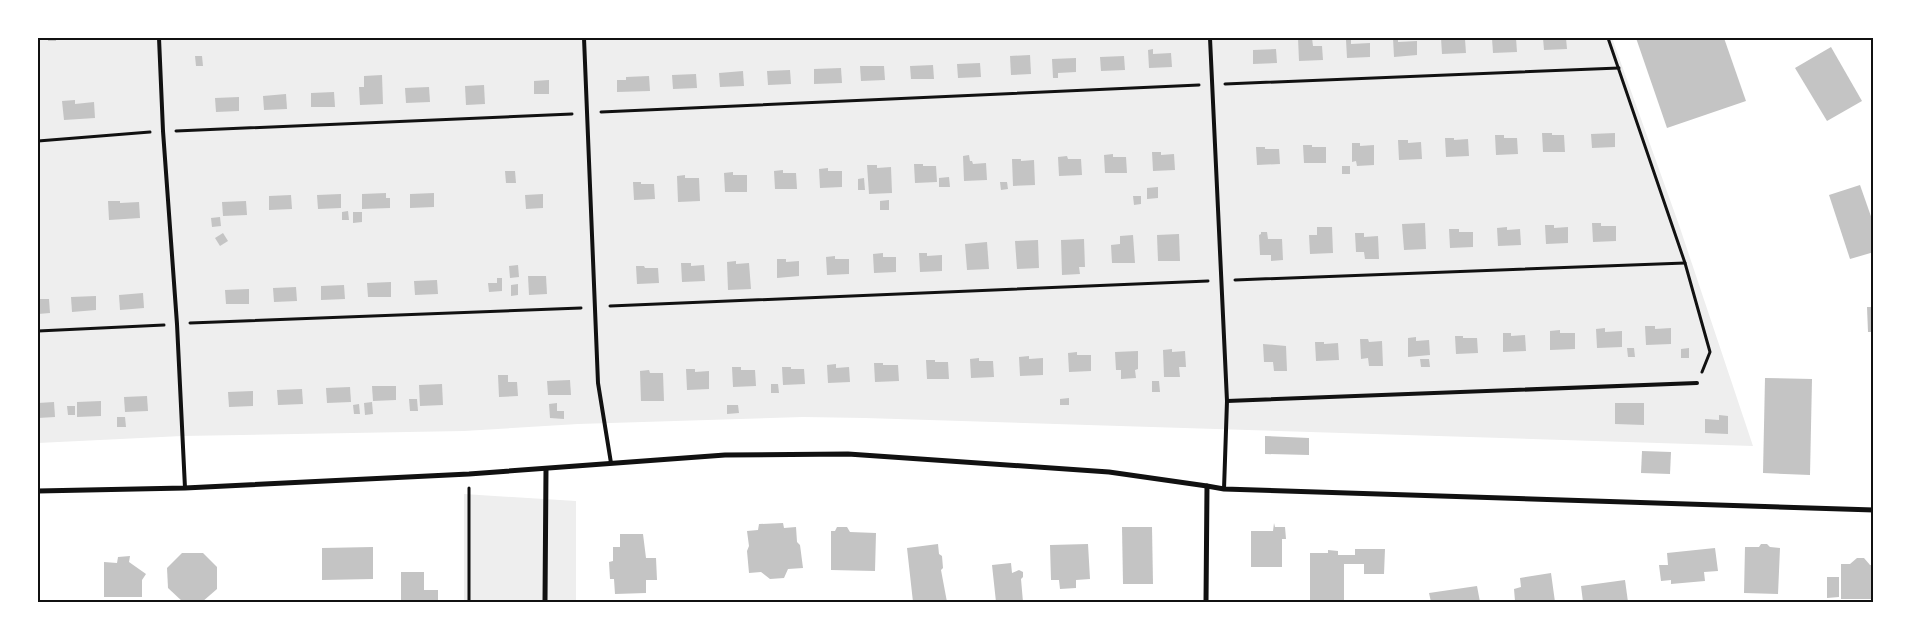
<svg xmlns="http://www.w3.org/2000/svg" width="1911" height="640" viewBox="0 0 1911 640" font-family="'Archivo Narrow',sans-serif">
  <rect width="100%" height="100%" fill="#fff"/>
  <g fill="#eee">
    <path d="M38,38H1612L1679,225L1753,446L865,418L803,417L578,424L464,431L182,436L38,443Z"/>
    <path d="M464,494L576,501V602H464Z"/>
  </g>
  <g fill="#c4c4c4">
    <rect x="48" y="38" width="8" height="3"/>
    <path d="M1298,38H1312L1313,46H1322L1323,60L1299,61Z"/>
    <path d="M1393,38H1398V42L1417,41V55L1394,57Z"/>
    <path d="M1441,38H1447V40L1465,39L1466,53L1442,54Z"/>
    <path d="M1492,38H1516L1517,52L1493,53Z"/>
    <path d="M1543,38H1566L1567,49L1544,50Z"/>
    <path d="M1636,38H1724L1746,101L1667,128Z"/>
    <path d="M1346,40H1351V44L1370,43V57L1347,58Z"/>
    <path d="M1831,47L1862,101L1827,121L1795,68Z"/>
    <path d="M1153,49V54L1171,53L1172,67L1149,68L1148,50Z"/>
    <path d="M1276,49L1277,63L1253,64V50Z"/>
    <path d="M1030,55L1031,74L1011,75L1010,56Z"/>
    <path d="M195,56H202L203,66H196Z"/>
    <path d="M1124,56L1125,70L1101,71L1100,57Z"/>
    <path d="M1076,58V72L1058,73V78H1053L1052,59Z"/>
    <path d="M980,63L981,77L958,78L957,64Z"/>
    <path d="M933,65L934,79H911L910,66Z"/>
    <path d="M860,66H884L885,80L861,81Z"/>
    <path d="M841,68L842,83L814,84V69Z"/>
    <path d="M790,70L791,84L768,85L767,71Z"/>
    <path d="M743,71L744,86L720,87L719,73Z"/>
    <path d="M696,74L697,88L673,89L672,75Z"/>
    <path d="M382,75L383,104L360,105L359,87H364V76Z"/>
    <path d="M649,76L650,91L617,92V80H626V77Z"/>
    <path d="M549,80V94H534V81Z"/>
    <path d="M484,85L485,104L466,105L465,86Z"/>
    <path d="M429,87L430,102L406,103L405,88Z"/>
    <path d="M334,92L335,107H311V93Z"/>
    <path d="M286,94L287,109L264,110L263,96Z"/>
    <path d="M239,97V111L216,112L215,98Z"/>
    <path d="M75,100V104L94,102L95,118L64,120L62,101Z"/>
    <path d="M1542,133H1552V135H1564L1565,152H1543Z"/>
    <path d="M1615,133V147L1592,148L1591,134Z"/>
    <path d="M1495,135H1504V138H1517L1518,154L1496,155Z"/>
    <path d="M1445,138H1454V140L1468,139L1469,156L1446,157Z"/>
    <path d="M1398,140H1408V143L1421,142L1422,159L1399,160Z"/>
    <path d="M1352,143H1360V146L1374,145V165L1357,166L1356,161L1352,162Z"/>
    <path d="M1303,145H1312V147H1326V163H1304Z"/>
    <path d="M1256,147H1265V149H1279L1280,164L1257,165Z"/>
    <path d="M1152,152H1161V155L1174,154L1175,170L1153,171Z"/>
    <path d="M1113,154V157H1126L1127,173H1105L1104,155Z"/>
    <path d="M969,155L970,161H972L973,164L986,163L987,180L964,181L963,156Z"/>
    <path d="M1067,156L1068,159H1081L1082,175L1059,176L1058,157Z"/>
    <path d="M1012,159H1021V161L1034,160L1035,185L1013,186Z"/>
    <path d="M914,164H923V166H936L937,182L915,183Z"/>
    <path d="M867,165H877V168L891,167L892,193L869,194Z"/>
    <rect x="1342" y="166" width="8" height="8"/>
    <path d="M828,168V171H842V187L820,188L819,169Z"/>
    <path d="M783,170V173H796L797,189H775L774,171Z"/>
    <path d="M505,171H515L516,183H506Z"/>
    <path d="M733,172V175H747V192H725L724,173Z"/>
    <path d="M685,175V178H699L700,201L678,202L677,176Z"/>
    <path d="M949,177L950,187H939V178Z"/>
    <path d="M864,178L865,190H858V179Z"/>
    <path d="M633,182H641V184H654L655,199L634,200Z"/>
    <path d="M1000,182H1007L1008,189L1001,190Z"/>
    <path d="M1860,185L1874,225V252L1850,259L1829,195Z"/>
    <path d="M1158,187V198L1147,199V188Z"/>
    <path d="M386,193V198H390V208L362,209V194Z"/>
    <path d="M434,193V207L410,208V194Z"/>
    <path d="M341,194V208L318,209L317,195Z"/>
    <path d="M543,194V208L526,209L525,195Z"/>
    <path d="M291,195L292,209L269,210V196Z"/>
    <path d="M1133,196H1141V204L1134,205Z"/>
    <path d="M889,200V210H880V201Z"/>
    <path d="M108,201H120V203L139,202L140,218L109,220Z"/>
    <path d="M246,201L247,215L223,216L222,202Z"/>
    <path d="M348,211L349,220H342V212Z"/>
    <path d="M353,212H362V222L353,223Z"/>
    <path d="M220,217L221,226L212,227L211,218Z"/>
    <path d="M1425,223L1426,249L1404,250L1402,224Z"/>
    <path d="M1592,223H1601V226H1616V241L1593,242Z"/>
    <path d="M1545,225H1554V228L1568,227V243L1546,244Z"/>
    <path d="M1317,227H1332L1333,253L1310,254L1309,235H1317Z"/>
    <path d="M1507,227V230L1520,229L1521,245L1498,246L1497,228Z"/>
    <path d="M1449,229H1459V232H1473V247L1450,248Z"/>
    <path d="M1261,232H1267L1268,239H1282L1283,260L1271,261V255H1260L1259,235L1261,234Z"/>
    <path d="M223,233L228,241L220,246L215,238Z"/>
    <path d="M1355,233H1364V237L1378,236L1379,259H1365L1364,252H1356Z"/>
    <path d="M1179,234L1180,261H1158L1157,235Z"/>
    <path d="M1133,235L1135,263H1112L1111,245L1120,244V236Z"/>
    <path d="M1084,239L1085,267H1079L1080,274L1062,275L1061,240Z"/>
    <path d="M1038,240L1039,268L1017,269L1015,241Z"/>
    <path d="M987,242L989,269L967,270L965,244Z"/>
    <path d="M883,253V257H896V272L874,273L873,254Z"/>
    <path d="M919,253H927V256L942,255V271L920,272Z"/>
    <path d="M835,256V259H849V274L827,275L826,257Z"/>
    <path d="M777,259H786V262L799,261V276L777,278Z"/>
    <path d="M736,261V264L749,263L751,289L728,290L727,262Z"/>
    <path d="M681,263H691V266L704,265L705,281L682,282Z"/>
    <path d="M518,265L519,277L510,278L509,266Z"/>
    <path d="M636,266H644L645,268H658L659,283L637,284Z"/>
    <path d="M528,276H546L547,294L529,295Z"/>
    <path d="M497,278H502V291L489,292L488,283H497Z"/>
    <path d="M437,280L438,294L415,295L414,281Z"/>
    <path d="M391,282V297H368L367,283Z"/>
    <path d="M518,284V295L511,296V285Z"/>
    <path d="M344,285L345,299L321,300V286Z"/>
    <path d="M296,287L297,301L274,302L273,288Z"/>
    <path d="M249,289V304H226L225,290Z"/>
    <path d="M143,293L144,308L120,310L119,295Z"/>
    <path d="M96,296V310L72,312L71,297Z"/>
    <path d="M38,299H49L50,313L38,314Z"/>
    <path d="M1867,307H1874V332H1868Z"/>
    <path d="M1645,326H1655V329L1671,328V344L1646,345Z"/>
    <path d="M1605,328V332L1622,331V347L1597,348L1596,329Z"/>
    <path d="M1560,330V333H1575V349L1550,350V331Z"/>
    <path d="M1503,333H1511V336L1525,335L1526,351L1503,352Z"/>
    <path d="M1455,336H1463V338H1477L1478,353L1456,354Z"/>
    <path d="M1416,337V341L1429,340L1430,355L1408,357V338Z"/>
    <path d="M1360,339H1368L1369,342L1382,341L1383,366H1369L1368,358L1361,359Z"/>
    <path d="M1315,342H1324V344L1338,343L1339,360L1316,361Z"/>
    <path d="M1263,344L1286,346L1287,371H1274L1273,362H1264Z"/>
    <path d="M1627,348H1634L1635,357H1628Z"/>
    <path d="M1689,348V358H1681V349Z"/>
    <path d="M1172,349V352L1185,351L1186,367H1179L1180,377H1164L1163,350Z"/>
    <path d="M1138,351V369L1135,370L1136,378L1121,379V370H1116L1115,352Z"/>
    <path d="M1077,352V355H1091V371L1069,372L1068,353Z"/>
    <path d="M1029,356V359L1043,358V375L1020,376L1019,357Z"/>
    <path d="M979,358V361H993L994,377L971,378L970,359Z"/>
    <path d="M1420,359H1429L1430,367H1421Z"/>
    <path d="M926,360H935V362H948L949,379H927Z"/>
    <path d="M874,363H883V365H898L899,381L875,382Z"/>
    <path d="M836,364V368L849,367L850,382L828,383L827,365Z"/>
    <path d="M732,367H741V370H755L756,386L733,387Z"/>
    <path d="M782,367H791V369H804L805,384L783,385Z"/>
    <path d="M686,369H695V372L709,371V389L687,390Z"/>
    <path d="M649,370L650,373H663L664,401H641L640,371Z"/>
    <path d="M498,375H508V382H517L518,396L499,397Z"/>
    <path d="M1765,378L1812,379L1810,475L1763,473Z"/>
    <path d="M570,380L571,395H548L547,381Z"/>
    <path d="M1152,381H1159L1160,392H1152Z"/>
    <path d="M442,384L443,405L420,406L419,385Z"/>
    <path d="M771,384H778L779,393H771Z"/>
    <path d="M372,386H396V400L373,401Z"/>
    <path d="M350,387L351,402L327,403L326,388Z"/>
    <path d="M302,389L303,404L278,405L277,390Z"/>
    <path d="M253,391V406L229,407L228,392Z"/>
    <path d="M147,396L148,411L125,412L124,397Z"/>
    <path d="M1069,398V405H1060V399Z"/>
    <path d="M409,399H417L418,411H410Z"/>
    <path d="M101,401V416L77,417V402Z"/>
    <path d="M54,402L55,417L38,418V403Z"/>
    <path d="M372,402L373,414L365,415L364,403Z"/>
    <path d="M557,403V411H564V419L550,418L549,404Z"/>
    <path d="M1615,403H1644V425L1615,424Z"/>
    <path d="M359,404L360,414H354L353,405Z"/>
    <path d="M727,405H738L739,413L727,414Z"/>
    <path d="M67,406H75V415H68Z"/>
    <path d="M1719,415L1728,416V434L1705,433V419L1719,420Z"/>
    <path d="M117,417H125L126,427H117Z"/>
    <path d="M1265,436L1309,438V455L1265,454Z"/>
    <path d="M1642,451L1671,452L1670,474L1641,473Z"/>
    <path d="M783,523L784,528L796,527L797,542L800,545L803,568L788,569L784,578L770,579L761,572L749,573L747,551L749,546L747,531L758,530L759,524Z"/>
    <path d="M1274,523L1275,527H1285L1286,539H1282V567H1251V531H1273Z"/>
    <path d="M837,527H847L850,532L876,533L875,571L831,570V531H835Z"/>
    <path d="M1122,527H1152L1153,584H1123Z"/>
    <path d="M620,534H643L646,558H656L657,580H646V593L615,594L614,579H610L609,562L613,561V547H620Z"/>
    <path d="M938,544L939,554L942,556L943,568L941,570L947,602H913L907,548Z"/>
    <path d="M1088,544L1090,579L1076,580V588L1060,589L1059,580H1051L1050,545Z"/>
    <path d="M1761,544H1767L1770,547L1780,548L1778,594L1744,593L1745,547H1759Z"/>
    <path d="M373,547V579L322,580V548Z"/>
    <path d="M1715,548L1718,571L1704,572L1705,581L1671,584V580L1661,581L1659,565H1668L1667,553Z"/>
    <path d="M1355,549H1385L1384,574H1364V564H1344V602H1310V553H1328V550L1338,551V555H1355Z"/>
    <path d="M182,553H203L217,567V589L202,602H183L168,588L167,568Z"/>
    <path d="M130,556L129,562L146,574L142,580V597H104V562L117,563L118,557Z"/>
    <path d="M1857,558H1864L1870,565H1874V599H1841V564H1850Z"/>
    <path d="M1011,563L1012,573L1019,570L1023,572V577L1021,579L1023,602H996L992,565Z"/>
    <path d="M401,572H424V590H438V602H401Z"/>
    <path d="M1551,573L1555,602H1523V600L1515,601L1514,589L1521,587L1520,578Z"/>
    <path d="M1827,577H1839V597L1827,598Z"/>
    <path d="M1625,580L1628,602H1583L1581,586Z"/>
    <path d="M1477,586L1480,602H1431L1429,593Z"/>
  </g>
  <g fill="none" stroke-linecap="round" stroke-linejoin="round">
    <g stroke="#111" stroke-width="3">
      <path d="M1608,38L1685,263L1710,352L1702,372"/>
      <path d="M1225,84L1619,68"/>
      <path d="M601,112L1199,85"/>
      <path d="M176,131L572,114"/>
      <path d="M38,141L150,132"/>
      <path d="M1235,280L1685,263"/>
      <path d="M610,306L1208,281"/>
      <path d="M190,323L581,308"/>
      <path d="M38,331L164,325"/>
      <path d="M469,488V602"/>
    </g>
    <g stroke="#111" stroke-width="4">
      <path d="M159,38L163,131L177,324L185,488"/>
      <path d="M584,38L598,383L611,463"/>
      <path d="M1210,38L1227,401L1224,489"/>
      <path d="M1227,401L1697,383"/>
    </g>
    <g stroke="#111" stroke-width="5">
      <path d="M38,491L185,488L469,474L725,455L848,454L1109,472L1207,486L1224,489L1874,510"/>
      <path d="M545,602L546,469"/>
      <path d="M1206,602L1207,486"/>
    </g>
  </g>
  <rect width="1911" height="640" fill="none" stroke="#ffffff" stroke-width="78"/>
  <rect x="39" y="39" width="1833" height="562" fill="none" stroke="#111" stroke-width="2"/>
</svg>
